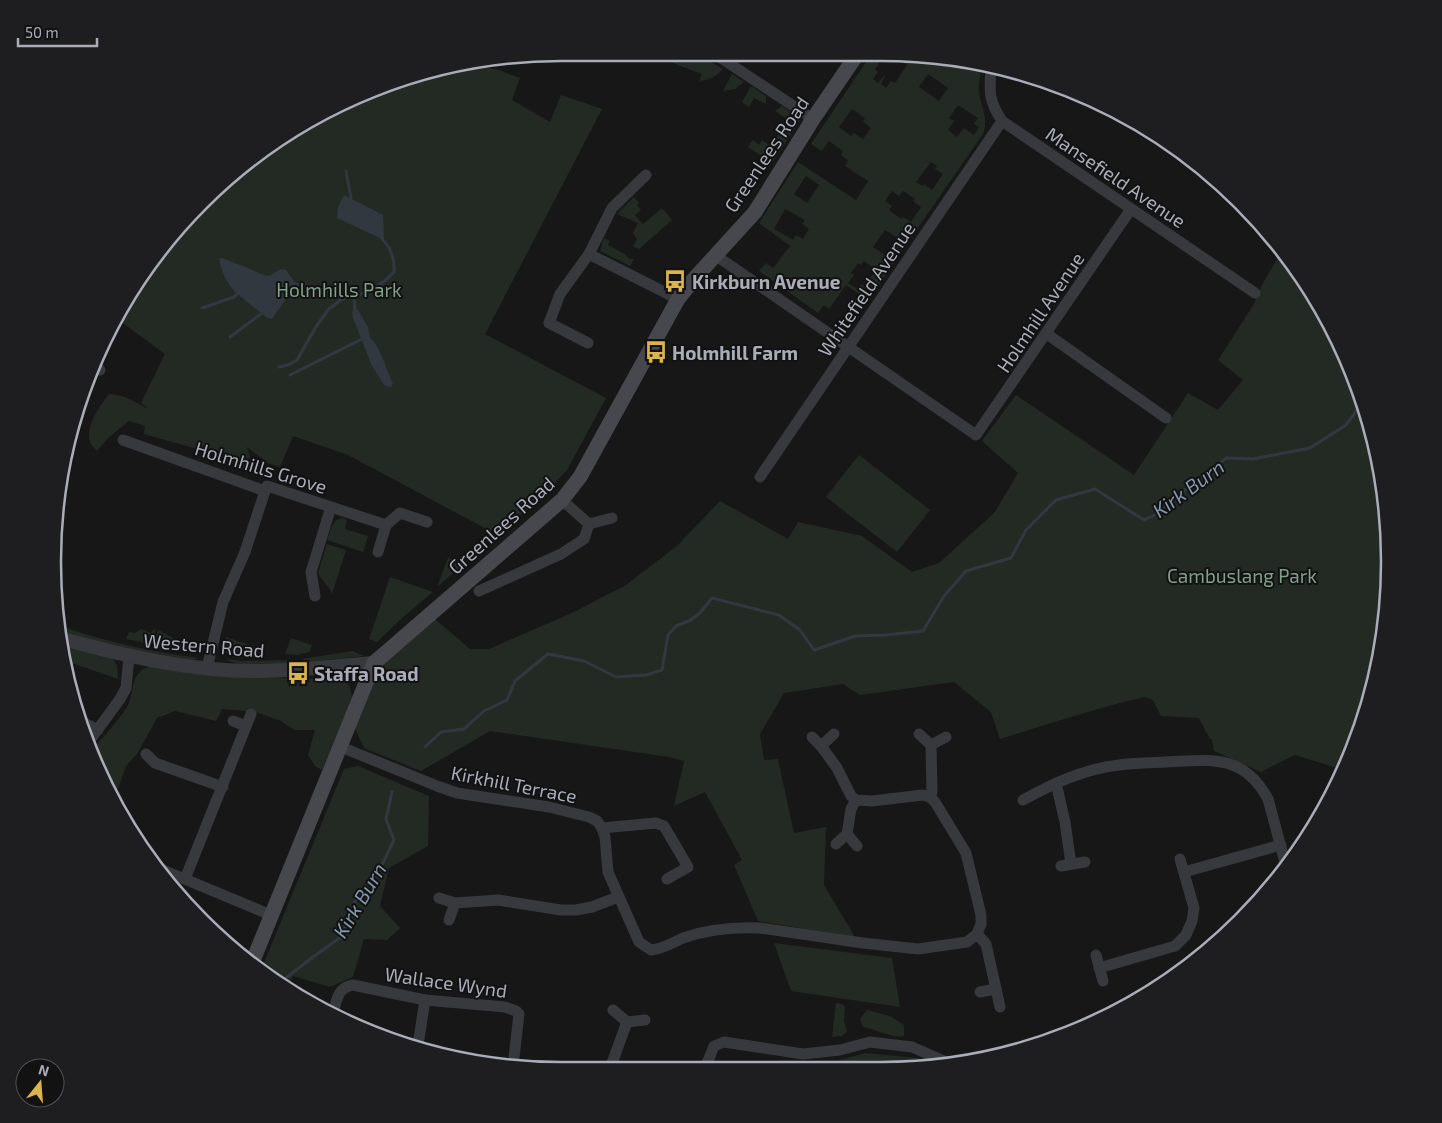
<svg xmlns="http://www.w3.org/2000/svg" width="1442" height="1123" viewBox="0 0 1442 1123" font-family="'Exo 2',sans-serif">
  <rect width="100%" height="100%" fill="#171718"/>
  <g fill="#232a24" fill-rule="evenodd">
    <path d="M655,53C687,53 696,52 723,69C716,77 710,80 699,81L702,74L654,56Z"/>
    <path d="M872,53H886L875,69L878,72L873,79L878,83L884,76H885L881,84L886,88L891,81L895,83L907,65L891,54H914L980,67C981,74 979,80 979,87C978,104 990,115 983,134L868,300L846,285L829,309L824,305L818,313L759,271L766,263L773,268L790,246L759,223L798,162L856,200L868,181L845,166L848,160L841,155L843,151L829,141L822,151L811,144ZM928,74L948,88L939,101L919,87ZM958,105L978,118L974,124L979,127L974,135L964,128L957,137L948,130L954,121L949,118ZM852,109L865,118L863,121L871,128L863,139L854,133L851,136L839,127ZM931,162L937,166L935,169L943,174L932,190L924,184L923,186L916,182ZM806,176L819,185L807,203L794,194ZM892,191L899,196L903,191L915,199L913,201L921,207L911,222L903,217L901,219L889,210L892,206L885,201ZM785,209L805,220L802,224L809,229L803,239L796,235L793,240L774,229ZM885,230L899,239L886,256L873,247ZM864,261L876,270L864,286L861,284L857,289L848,283L854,275L851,273L858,263L861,265Z"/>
    <path d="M471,64L499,70L520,78L512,100L550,122L561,95L602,109L485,334L606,398L567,470L537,502L496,534L348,455L293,436L280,467L268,463L247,447L250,457L247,467L229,463L201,450L144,434L145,426L129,421L108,438L97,451C95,449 91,445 90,442C85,426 100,406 109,394C125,395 135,402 149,409L141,403L165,354L116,318L121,307L201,202L307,121L429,70Z"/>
    <path d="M732,74L744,82L735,89L723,91Z"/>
    <path d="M751,86L766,96V104L754,98L749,107L742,102Z"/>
    <path d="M782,106L801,119L772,163L748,147L753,140L759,145L762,140L771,146L788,120L775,111Z"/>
    <path d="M634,197L639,203L637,205L641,210L635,215L643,224L661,209L664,210L672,220L639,249L633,246L637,239L633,233L638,223L617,214Z"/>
    <path d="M604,238L610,241L608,245L623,253L630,259H634L630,266L600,251Z"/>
    <path d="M1281,252L1304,279L1351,367L1380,462L1389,562L1380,661L1351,757L1344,770L1295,755L1261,772L1214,751L1212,739H1210L1199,718L1161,716L1153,700L1145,697C1096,708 1049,724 1000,739L991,712L954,682L860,695L843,684L784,693L760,734L764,760L778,759L794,833L826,827L824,885L855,937L758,921L734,865L742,860L705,792L674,806L684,761L669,757L490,731L421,771L364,748L355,728L379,668L435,619L470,649H489L574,612L626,585L677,546L720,501L788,539L798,522L862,536L912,572L939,563L995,512L1018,473L982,441L1016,395L1134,475L1188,393L1218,410L1243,380L1218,360L1254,304L1263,283Z"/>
    <path d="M859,455L930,510L897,552L826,497Z"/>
    <path d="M342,518L347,520L345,529L368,536L363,552L327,540L332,526L336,520Z"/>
    <path d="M327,544L346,550L332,594C329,585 322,581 318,573Z"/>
    <path d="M448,558L464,564L437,587Z"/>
    <path d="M390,577L433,592L403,617L377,642L369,639Z"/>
    <path d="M61,626C106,642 152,652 199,658L193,660L114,647L62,633Z"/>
    <path d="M141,629L151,633L153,630L156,629L151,644L126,639L129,632L135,633Z"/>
    <path d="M158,630C167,634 173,639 182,642L186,640L191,645L189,651L153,645Z"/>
    <path d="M226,637L255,647L257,653L224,652Z"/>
    <path d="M291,638L312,645L309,652L297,655L285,654Z"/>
    <path d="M63,643L111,655L117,666L118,679L66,661Z"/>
    <path d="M352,651L364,656L306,662L302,659Z"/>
    <path d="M226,659L242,661L295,660L297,662C275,664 245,671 226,659Z"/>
    <path d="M158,665L207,675L276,678L342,679L350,686L352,698L322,770L315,766L308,755L315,730H294L281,721L256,712L222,709L216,721L175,711L157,718L137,754L126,766L118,789L106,784L90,752C102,738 117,723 127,707C133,697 131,683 138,674C143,667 150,667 158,665Z"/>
    <path d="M358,766L429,796L428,846L389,868L380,906L400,928L387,940L364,939L353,977L330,987L293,976L287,989L279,985L261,970L344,769Z"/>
    <path d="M774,943L892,958L900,1007L791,991Z"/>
    <path d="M836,1003L842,1004L845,1007L844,1021L847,1032L842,1036L832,1037Z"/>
    <path d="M867,1010L890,1016L904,1025V1036C894,1039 875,1029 863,1027L860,1019Z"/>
    <path d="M865,1053L918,1058L934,1066H843L840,1060Z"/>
  </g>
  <g fill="#323840">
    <path d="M344,195L383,215L384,239H382L337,218L338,207Z"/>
    <path d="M222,258L248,268L263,275L269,276L281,269L286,270L296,284L272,319L266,317C243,297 226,292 219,259Z"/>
    <path d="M355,310H358L368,327L370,338C380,345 387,372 393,384L390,387L384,385L372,366L353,318L352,312Z"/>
  </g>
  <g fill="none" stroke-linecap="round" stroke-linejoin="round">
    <g stroke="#323840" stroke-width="3">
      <path d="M346,171L351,198"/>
      <path d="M296,284L329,292L342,299C365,294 378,289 394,272C395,259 392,249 382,239"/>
      <path d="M354,296L355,310"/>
      <path d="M202,308L234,297L237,294"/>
      <path d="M230,337L261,314"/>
      <path d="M279,367L288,365L297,360L317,325L329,309L342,299"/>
      <path d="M290,375L362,339"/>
      <path d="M425,747L441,732L464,729L484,711L507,700L515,681L548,654L584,661L616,677L646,675L662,670L668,635L676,626L689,621L700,613L712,598L779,615L800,630L814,650L855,636L886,635L923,631L944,596L966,571L1011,558L1026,530L1056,500L1095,489L1144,520L1159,513L1178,494L1200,481L1226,458L1253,459L1310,448L1346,425L1362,403"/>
      <path d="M278,984L313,957L341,937L356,899L379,871L394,840L386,819L392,792"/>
    </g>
    <g stroke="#38393d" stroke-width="11">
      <path d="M708,53L718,56L813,119"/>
      <path d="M991,69C989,93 989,101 1002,121L1255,293"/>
      <path d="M589,254L678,299"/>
      <path d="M715,255L976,435L1131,209"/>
      <path d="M1047,334L1166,418"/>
      <path d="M588,343L549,323L560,294L589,254L612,208L646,175"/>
      <path d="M96,368L100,370"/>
      <path d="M123,440L265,491L267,486L386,525L400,513L427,522"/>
      <path d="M760,477L1002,121"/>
      <path d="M589,524L612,518"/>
      <path d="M378,552L386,525"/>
      <path d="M479,591L561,554L584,539L589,524L562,500"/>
      <path d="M315,596L311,572L331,507"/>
      <path d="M207,668L223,602L245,552L265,491"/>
      <path d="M79,720L98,730"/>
      <path d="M233,721L246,726"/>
      <path d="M919,734L931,745L946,737"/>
      <path d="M812,737L821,746L837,768L851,796L856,800L872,801L923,795L930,797L935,802L966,853L981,915V924L977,934L986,944L1000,1007"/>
      <path d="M87,744L120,699L126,688L129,657"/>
      <path d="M821,746L834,734"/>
      <path d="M341,747L437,786L457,793L549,807L589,817L597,821L602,828L605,837L608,872L639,942L651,950C663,949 672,943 683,938C708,929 734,927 760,928L863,943L918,949L967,942L977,934"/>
      <path d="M146,754L155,763L223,787"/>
      <path d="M1056,783L1065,822L1071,864"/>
      <path d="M930,797L932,792L931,745"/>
      <path d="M1023,800C1054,783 1084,769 1119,765C1134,763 1150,763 1165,762C1210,760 1243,753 1268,799L1286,866"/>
      <path d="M602,828L656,823L664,826L688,867L667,879"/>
      <path d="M847,834L851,809L856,800"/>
      <path d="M836,844L847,834L857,846"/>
      <path d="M1061,866L1085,862"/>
      <path d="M158,868L271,915"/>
      <path d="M1184,872L1281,845"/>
      <path d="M185,879L251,714"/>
      <path d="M439,898L455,903L498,900L561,910H576L592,907L618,897"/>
      <path d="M449,920L455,903"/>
      <path d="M1096,955L1103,981"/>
      <path d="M1099,968L1175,946L1186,935L1192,921L1194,908L1180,859"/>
      <path d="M980,992L996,989"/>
      <path d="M613,1010L627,1022"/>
      <path d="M333,1014C337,999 337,988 353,985L425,1000L505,1007L516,1011L519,1014L513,1066"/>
      <path d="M627,1022L645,1020"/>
      <path d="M418,1045L425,1000"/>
      <path d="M611,1066L627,1022"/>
      <path d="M706,1066L714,1046L724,1042L803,1054L840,1050L870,1042L912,1047L953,1065"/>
    </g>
    <path stroke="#38393d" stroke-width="14" d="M63,639C125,656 190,671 255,671C294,671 334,666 374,663"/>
    <path stroke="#46484d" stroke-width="15" d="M252,963L374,663L562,500L580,477L678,299L693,280L755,212L813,119L858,53"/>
  </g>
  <defs>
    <symbol id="bus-bare" viewBox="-9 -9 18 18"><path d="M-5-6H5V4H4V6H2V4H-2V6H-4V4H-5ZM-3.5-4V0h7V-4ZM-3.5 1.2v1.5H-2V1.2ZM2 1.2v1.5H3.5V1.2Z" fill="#dbb44c" stroke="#121213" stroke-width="2.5" paint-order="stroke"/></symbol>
  </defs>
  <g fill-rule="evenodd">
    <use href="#bus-bare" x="659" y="265" width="32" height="32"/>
    <use href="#bus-bare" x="640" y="336" width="32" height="32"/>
    <use href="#bus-bare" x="282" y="657" width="32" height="32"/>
  </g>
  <g text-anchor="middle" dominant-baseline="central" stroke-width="4" stroke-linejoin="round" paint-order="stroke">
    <g font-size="19" fill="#aaadb7" stroke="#121213">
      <text transform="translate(766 154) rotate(-56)">Greenlees Road</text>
      <text transform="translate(1116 177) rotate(34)">Mansefield Avenue</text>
      <text transform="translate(866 289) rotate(-56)">Whitefield Avenue</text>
      <text transform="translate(1040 312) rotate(-56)">Holmhill Avenue</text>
      <text transform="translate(261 467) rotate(17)">Holmhills Grove</text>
      <text transform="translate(501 525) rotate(-42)">Greenlees Road</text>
      <text transform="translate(204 645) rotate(5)">Western Road</text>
      <text transform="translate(514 784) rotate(11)">Kirkhill Terrace</text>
      <text transform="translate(446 982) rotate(8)">Wallace Wynd</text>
    </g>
    <g font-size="19" font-weight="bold" fill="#aaadb7" stroke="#121213" text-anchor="start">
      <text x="692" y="281">Kirkburn Avenue</text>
      <text x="672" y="352">Holmhill Farm</text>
      <text x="314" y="673">Staffa Road</text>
    </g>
    <g font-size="19" fill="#849f87" stroke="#121213">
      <text x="339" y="289">Holmhills Park</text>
      <text x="1242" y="575">Cambuslang Park</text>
    </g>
    <g font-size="20" font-style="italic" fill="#8698ad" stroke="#121213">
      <text transform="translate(1188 488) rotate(-36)">Kirk Burn</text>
      <text transform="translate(359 900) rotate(-59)">Kirk Burn</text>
    </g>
  </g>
  <path d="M0 0H1442V1123H0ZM561 61H881A500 500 0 0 1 1381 561V562A500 500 0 0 1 881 1062H561A500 500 0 0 1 61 562V561A500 500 0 0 1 561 61Z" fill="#1e1e20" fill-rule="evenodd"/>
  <path fill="none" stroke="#aaadb7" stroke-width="2.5" d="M561 61H881A500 500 0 0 1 1381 561V562A500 500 0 0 1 881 1062H561A500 500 0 0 1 61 562V561A500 500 0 0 1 561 61Z"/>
  <g transform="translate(40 1083) rotate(17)"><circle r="24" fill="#121213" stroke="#4f5055"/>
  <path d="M0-4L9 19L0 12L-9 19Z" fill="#dbb44c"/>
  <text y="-8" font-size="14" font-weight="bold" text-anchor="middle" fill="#aaadb7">N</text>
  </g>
  <path d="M18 38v8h79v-8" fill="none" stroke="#aaadb7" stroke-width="2.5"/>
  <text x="25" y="38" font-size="15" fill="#aaadb7" stroke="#121213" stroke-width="4" paint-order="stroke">50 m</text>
</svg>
